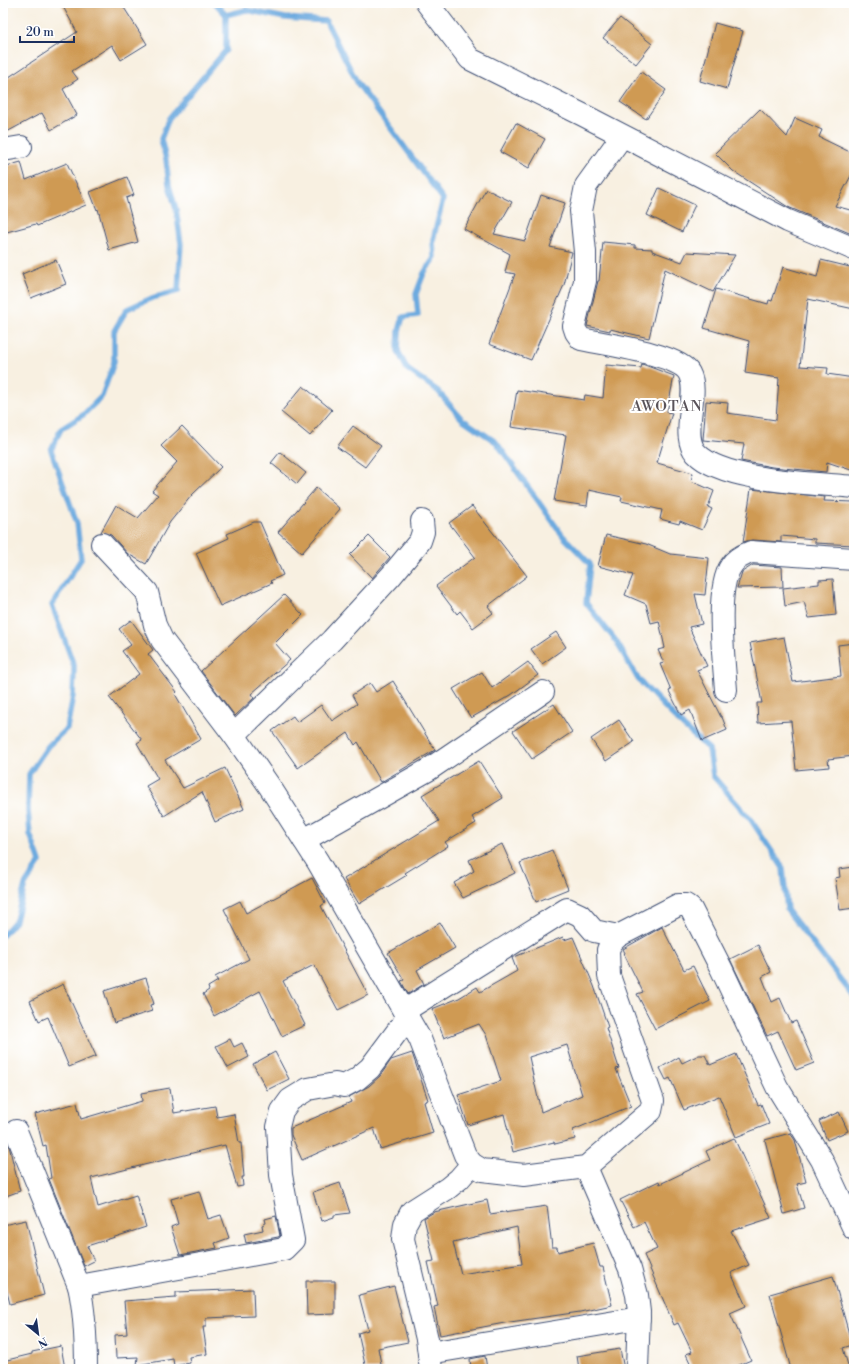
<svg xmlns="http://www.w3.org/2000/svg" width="857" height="1372" viewBox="0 0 857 1372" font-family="'Libre Bodoni',serif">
  <rect width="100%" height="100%" fill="#fff"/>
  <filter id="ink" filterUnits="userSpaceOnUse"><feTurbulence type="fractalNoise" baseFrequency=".025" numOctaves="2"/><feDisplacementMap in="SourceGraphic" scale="8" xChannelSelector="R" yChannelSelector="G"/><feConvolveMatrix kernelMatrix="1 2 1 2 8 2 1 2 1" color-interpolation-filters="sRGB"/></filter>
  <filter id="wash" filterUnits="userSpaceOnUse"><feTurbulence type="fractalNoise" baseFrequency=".012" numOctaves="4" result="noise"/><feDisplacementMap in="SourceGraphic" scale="16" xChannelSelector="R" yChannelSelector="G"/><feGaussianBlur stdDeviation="0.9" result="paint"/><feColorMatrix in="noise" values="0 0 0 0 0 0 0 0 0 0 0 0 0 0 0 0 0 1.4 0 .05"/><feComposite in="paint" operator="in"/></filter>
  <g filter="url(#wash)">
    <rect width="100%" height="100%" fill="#f8f0e1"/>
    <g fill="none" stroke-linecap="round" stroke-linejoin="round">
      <g stroke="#6daadf" stroke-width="5.5">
        <path d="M215,3L226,15L246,10L285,18L326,21L358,84L443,199L433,240L434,258L424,273L416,294L418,315L403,317L399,331L398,351L407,369L438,391L462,419L496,442L563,536L590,564L586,603L616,641L638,679L683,726L709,749L713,776L751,820L783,868L787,910L854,997"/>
        <path d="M3,935L16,920L25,885L40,862L30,834L28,810L29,774L48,746L67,728L73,696L74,666L52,605L81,559L77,523L51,450L61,429L83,415L102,396L114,362V331L127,309L152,298L178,291L181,244L176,209L169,185L166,159L161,139L169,118L226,50V15"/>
      </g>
    </g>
    <g id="blocks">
      <g fill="#cf9a52" fill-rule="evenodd">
        <path d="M61,3H121L147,44L121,60L112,45L72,71L78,79L63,89L77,115L51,130L42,113L3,134V81L77,32Z"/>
        <path d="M620,18L652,44L636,64L603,38Z"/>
        <path d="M715,23L743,31L727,89L700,81Z"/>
        <path d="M641,72L666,90L646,119L620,102Z"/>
        <path d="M760,109L787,137L795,118L822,130L819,137L854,154V170L835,206L854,211V235L788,207L733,171L715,153Z"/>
        <path d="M516,123L545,139L529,168L500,152Z"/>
        <path d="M21,162L26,180L67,163L86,205L37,226L36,224L3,233V167Z"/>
        <path d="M127,177L134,195L126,198L138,242L109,250L98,209L97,210L90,192Z"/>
        <path d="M659,188L695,205L682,232L647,215Z"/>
        <path d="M486,189L512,202L494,234L525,241L541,195L565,203L550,247L572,252L564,285L531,360L489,344L515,274L505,272L510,254L464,229Z"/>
        <path d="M603,242L635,245V248L652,249V251L682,262L687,252L735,255L713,292L665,269L649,338L610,329V331L587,326L598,281H599Z"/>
        <path d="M56,260L66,284L31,298L22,274Z"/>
        <path d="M821,260L854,268V309L808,299L800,366L828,368L827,374L854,378V471L827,462L826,472L772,467L741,461L744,444L703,440L706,401L728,403L727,413L776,420L779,378L745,373L749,341L704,328L716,289L768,304L769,300L772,301L783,267L817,277Z"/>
        <path d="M642,364L674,376L667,412L672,413L657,463L693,473L691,481L714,491L708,507L712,509L702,530L680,521L679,524L660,519L662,510L621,501L622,497L589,490L587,506L554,501L566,435L511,427L517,390L584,400L585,395L603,398L606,365L641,368Z"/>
        <path d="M303,386L332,410L310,436L281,412Z"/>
        <path d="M182,426L221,467L192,495L170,522L146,564L128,554L111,535L101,532L116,505L138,518L158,495L152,491L177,462L161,446Z"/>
        <path d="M353,426L381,446L365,467L337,447Z"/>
        <path d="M280,452L306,473L297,484L271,463Z"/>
        <path d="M316,488L340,509L302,553L278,532Z"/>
        <path d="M751,489L825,497L824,501L854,502V545L815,543V539L781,536V542L752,540L743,542Z"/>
        <path d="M472,506L527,576L488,606L493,613L473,628L460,611L457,614L436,586L475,557L449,523Z"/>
        <path d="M254,522H260L283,575L270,581L272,583L220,606L196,553L229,538L227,534Z"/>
        <path d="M606,535L646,544L670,554L709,558L705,595L695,594L702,624L689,627L707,666L697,670L721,717H722L727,730L702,741L690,710L681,715L669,691L671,690L660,664L664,663L658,650L665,648L659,621L651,623L646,604L625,595L633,575L598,566Z"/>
        <path d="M369,536L390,557L372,578L350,555Z"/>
        <path d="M753,565L782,567L783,587L737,588L742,572Z"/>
        <path d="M833,579L836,615L809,618L804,602L785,606L783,588L819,584V580Z"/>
        <path d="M284,595L303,615L275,643L290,660L251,694L254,698L235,716L201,671Z"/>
        <path d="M131,620L153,650L148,654L177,692L175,694L201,739L165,760L183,788L225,768L244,809L215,822L202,792L164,816L146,786L158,779L137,743L142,740L109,697L139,674L122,651L131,645L119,629Z"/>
        <path d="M556,632L566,647L542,664L531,649Z"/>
        <path d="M784,637L793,682L841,676L838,645L854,643V756L828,759L829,767L796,770L791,721L758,723L757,703H762L750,643Z"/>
        <path d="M528,662L538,675L511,695L471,718L453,689L482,672L492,688Z"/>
        <path d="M393,681L435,750L381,782L358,742L355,745L348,733L298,768L272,731L293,716L297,722L321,705L332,721L357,704L352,695L370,683L376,692Z"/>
        <path d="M554,704L572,732L532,759L513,731Z"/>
        <path d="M619,720L634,742L606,761L591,739Z"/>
        <path d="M479,761L503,798L472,817L476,823L445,842L448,846L405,873L407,875L359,904L344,879L439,821L422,795Z"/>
        <path d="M502,844L515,873L463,898L454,883L474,871L469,860Z"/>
        <path d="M552,850L568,889L536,902L520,863Z"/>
        <path d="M854,867V908L840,910L835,878L840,877L839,869Z"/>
        <path d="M312,878L325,903L321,906L368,995L338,1010L314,965L283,981L305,1025L282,1036L260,991L214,1016L203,994L209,990L208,987L218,981L215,977L249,959L224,909L240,901L246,913Z"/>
        <path d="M440,923L455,948L417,970L424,984L408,994L401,981L404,980L388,953Z"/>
        <path d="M662,927L684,970L693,966L710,1001L655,1029L637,994L643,992L624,954L625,953L623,949Z"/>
        <path d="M563,937L564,940L573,937L594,986L608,1027L606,1028L619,1068L616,1069L631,1106L573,1130L575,1139L555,1144L554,1142L513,1152L504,1114L468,1125L458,1095L501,1081L486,1035L479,1024L444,1038L432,1009L459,998L477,987L480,992L517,971L512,958ZM567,1045L582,1095L541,1112L529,1057Z"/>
        <path d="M758,945L771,972L762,977L772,1002L780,998L791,1023L796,1021L814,1063L796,1070L778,1031L767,1036L730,959Z"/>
        <path d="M146,978L154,1004L150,1005L152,1011L114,1023L104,991Z"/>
        <path d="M63,984L96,1056L69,1067L48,1017L39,1021L30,1001Z"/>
        <path d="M230,1039L234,1047L242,1043L249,1057L228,1068L216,1046Z"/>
        <path d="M275,1052L289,1079L267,1090L253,1064Z"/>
        <path d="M412,1053L428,1100L424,1102L433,1133L380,1149L374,1128L302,1160L291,1135V1128L351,1102L349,1097L369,1086L380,1076L391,1060Z"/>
        <path d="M736,1054L758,1105L761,1104L769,1124L736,1137L719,1096L684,1110L670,1078L666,1080L660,1068L679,1057L682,1063L699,1055H705L710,1065Z"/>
        <path d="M170,1088L174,1113L215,1106L217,1117L234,1114L239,1143H241L244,1177H242L243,1186L237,1187L225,1145L91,1178L98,1207L136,1195L146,1227L87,1246L94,1261L84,1266L49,1179L51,1178L46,1145L43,1146L35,1114L77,1103L81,1119L142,1101L141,1093Z"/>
        <path d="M839,1112L848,1131L827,1140L819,1121Z"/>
        <path d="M790,1133L795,1140L806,1182L797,1184L804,1208L784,1214L765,1140Z"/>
        <path d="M734,1138L771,1218L731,1231L749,1265L731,1273L746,1306L730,1313L751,1360L730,1369H693L686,1354L692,1352L678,1323L674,1325L644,1255L657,1249L644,1222L634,1227L620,1200L659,1181L660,1184L710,1160L706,1151Z"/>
        <path d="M3,1146H9L20,1191L3,1197Z"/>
        <path d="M340,1183L350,1213L334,1215V1217L322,1221L313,1192Z"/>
        <path d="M199,1191L208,1219L221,1215L229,1238L215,1243L217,1248L180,1255L171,1227L178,1224L171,1199Z"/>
        <path d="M487,1200L490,1214L547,1206L552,1247H557L558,1252L593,1243L600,1267H603L612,1305L580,1312L510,1322L440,1335L434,1307L438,1306L428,1262L434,1261L424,1218L434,1212ZM517,1227L522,1264L461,1274L453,1242Z"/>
        <path d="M276,1216L280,1236L278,1237L246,1243L244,1234L263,1230L262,1225L266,1223L265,1219Z"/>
        <path d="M26,1220L44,1295L10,1304L3,1276V1225Z"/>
        <path d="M833,1276L852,1345L843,1348L849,1369H791L770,1294Z"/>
        <path d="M306,1281H335V1314L307,1315Z"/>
        <path d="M394,1286L408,1342L378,1348L382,1369H366L358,1333L368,1330L359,1295Z"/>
        <path d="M253,1289L254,1316L206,1318V1327H203L207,1354L189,1357L190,1363L174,1366L173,1359L137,1365L138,1357L116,1358L115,1335L127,1334L124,1301L176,1297V1292Z"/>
        <path d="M61,1346L65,1369H3V1361L32,1354V1352Z"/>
        <path d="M620,1349L624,1369H579L577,1356Z"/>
        <path d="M485,1356L487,1369H471L470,1359Z"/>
      </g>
    </g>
  </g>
  <g filter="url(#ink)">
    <use href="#blocks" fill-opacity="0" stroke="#3c4c72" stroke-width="1"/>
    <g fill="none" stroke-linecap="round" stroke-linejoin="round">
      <defs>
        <g id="minor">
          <path d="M427,3L470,59L583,115L788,221L854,249"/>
          <path d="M622,136L586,186L581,211L585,252V281L574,326L576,332L581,339C604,344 679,354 689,373C696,386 691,405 690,418C689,430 688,444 696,453C723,482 815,483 854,487"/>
          <path d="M3,150L21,147"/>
          <path d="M102,544L147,592L155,625L162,640L234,735L270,787L318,862L420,1039L465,1155L472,1164L482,1170L524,1175L586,1167L651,1111L653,1101L609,976L608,950L611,943L618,936L678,905H686L691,909L721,968L777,1087L822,1160L854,1229"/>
          <path d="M726,690C724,661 715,589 731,566C735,559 743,555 751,552L854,559"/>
          <path d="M234,735L332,640L391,576L420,541L423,532L422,521"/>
          <path d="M304,840L428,770L543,692"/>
          <path d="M404,1011L567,909L580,915L594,931L618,936"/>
          <path d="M16,1131L79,1286C85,1313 86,1341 86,1369"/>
          <path d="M586,1167L630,1269L637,1295L639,1312L637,1369"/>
          <path d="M79,1286L284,1249L293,1240L281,1175L278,1127L282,1111L290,1100L308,1089L335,1084L344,1086L357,1079L370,1068L408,1017"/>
          <path d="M429,1353L639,1318"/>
          <path d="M431,1369L427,1339L403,1239L405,1224L412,1211L448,1188L459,1179L472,1164"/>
        </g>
      </defs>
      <use href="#minor" stroke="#3c4c72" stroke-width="24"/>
      <use href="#minor" stroke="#fff" stroke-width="22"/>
    </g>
  </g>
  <g text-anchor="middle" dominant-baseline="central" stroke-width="4" stroke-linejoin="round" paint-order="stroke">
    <g font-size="15" letter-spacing="1" fill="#5a545a" stroke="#fff">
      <text x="667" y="406">AWOTAN</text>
    </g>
  </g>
  <rect width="857" height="1372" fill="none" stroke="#fff" stroke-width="16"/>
  <g transform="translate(38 1334) rotate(151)" stroke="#ffffff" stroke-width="3" paint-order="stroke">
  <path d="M0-3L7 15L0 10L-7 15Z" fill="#1b2f5e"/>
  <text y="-6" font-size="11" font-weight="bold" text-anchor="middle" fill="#1b2f5e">N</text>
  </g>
  <path d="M20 36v6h54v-6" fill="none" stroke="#1b2f5e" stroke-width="2"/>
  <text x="26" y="36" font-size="12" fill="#1b2f5e" stroke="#ffffff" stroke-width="3" paint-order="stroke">20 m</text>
</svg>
